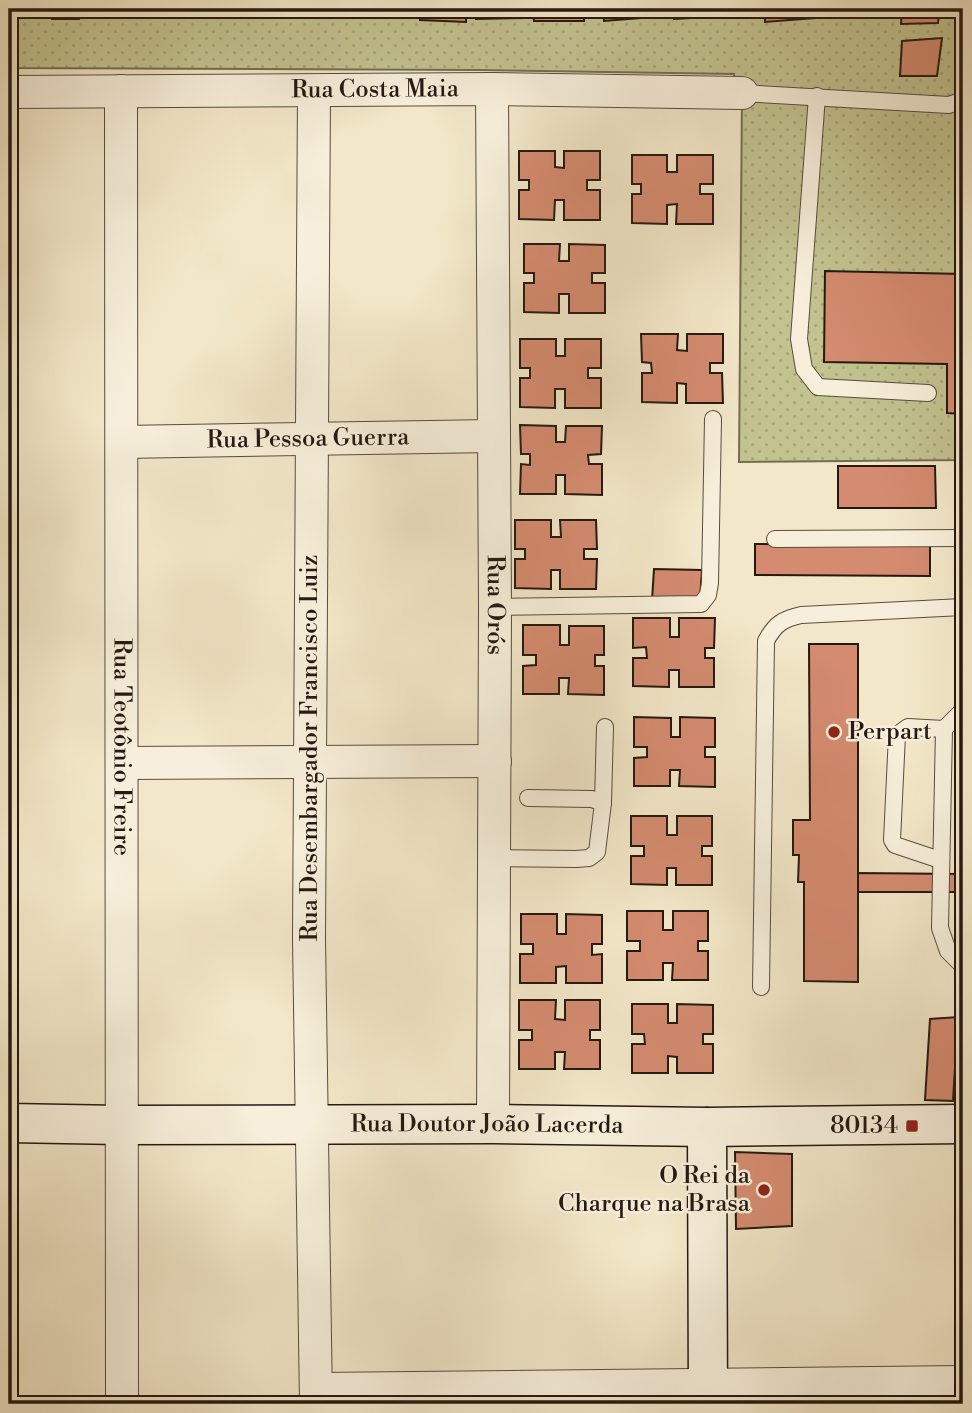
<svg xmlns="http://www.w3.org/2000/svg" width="972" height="1413" viewBox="0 0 972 1413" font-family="'Libre Bodoni',serif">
  <defs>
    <pattern id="grass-dots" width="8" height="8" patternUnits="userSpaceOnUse" patternTransform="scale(1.75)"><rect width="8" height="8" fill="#c3c390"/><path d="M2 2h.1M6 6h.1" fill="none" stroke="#a7a77b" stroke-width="1.8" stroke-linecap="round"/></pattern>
  </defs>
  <rect width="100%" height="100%" fill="#f2e7c8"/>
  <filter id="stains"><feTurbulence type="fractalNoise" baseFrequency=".00286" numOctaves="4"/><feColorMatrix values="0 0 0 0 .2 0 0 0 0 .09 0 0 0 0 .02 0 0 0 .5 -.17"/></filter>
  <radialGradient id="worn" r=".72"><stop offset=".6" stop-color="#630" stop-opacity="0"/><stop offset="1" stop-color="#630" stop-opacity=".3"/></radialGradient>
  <path fill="url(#grass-dots)" stroke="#746e51" stroke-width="2" d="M9,9H963V460L739,462L742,93L734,82V74L478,70L9,68Z"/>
  <g fill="#d48b6f" stroke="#251912" stroke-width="2">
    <path d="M53,9H80L79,19H52Z"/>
    <path d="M420,9H466V22L420,20Z"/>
    <path d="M476,9H525V18L476,19Z"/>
    <path d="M533,9H584V21H534Z"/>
    <path d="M604,9H653V17L604,21Z"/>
    <path d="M675,9H727V16L674,19Z"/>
    <path d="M765,9H815V18L765,22Z"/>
    <path d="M836,9H885V14L836,17Z"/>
    <path d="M902,9H940L938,23L901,24Z"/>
    <path d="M942,38L937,76H900L902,41Z"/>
    <path d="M519,151H555V167L564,168V151H600V180H587V190H600V220H564V200H555L554,220L519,219V190H529V180H519Z"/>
    <path d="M632,155H667V172H677V155H713V184H700V194H713V224H676L677,204L667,205V224L632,223V194H641V184H632Z"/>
    <path d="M524,244H560L559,261H569V244L605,245V273H592V283H605V313H569V294H559V313L524,312V283H534V273H524Z"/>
    <path d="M825,271L963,274V414L947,413V364L824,362Z"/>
    <path d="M641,334H678L677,350L687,351V334H723V363H710V373H722L723,403H686V384L677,383V403L642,402V373H652L651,363L642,362Z"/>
    <path d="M520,339H556V356H565V339H601V368H588V378H601V408H565V389H555V408L520,407V378H530V368H520Z"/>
    <path d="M520,425L556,426V442H565L566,426H602L601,454L588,455L589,464H602V495L565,494V475H556V494H520L521,464L530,465V454H521Z"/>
    <path d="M838,466H935L936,508H838Z"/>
    <path d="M515,520H551V537H561L560,520H596L597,549H584V559H597L596,589H560V570H551V589L515,588V559H525V549H515Z"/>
    <path d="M755,544L930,546V576L755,575Z"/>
    <path d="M654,569L702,570L700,600H652Z"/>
    <path d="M633,618H670V637H679V618H715L714,648H705V658H714V687H679V670H669V687L633,686V658H647L646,647L633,648Z"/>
    <path d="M523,625H560V645H569V626H604V655H595V666H604V695L568,694L569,678H559V694H523V666L536,665V655H523Z"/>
    <path d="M809,644H858V982L804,981V882H798L799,855H793V820H810Z"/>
    <path d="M634,717L671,718V737H680V717L715,718V747H705V757H715V787L679,786L680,770H670V786H634V758L647,757V747H634Z"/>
    <path d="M631,816H667V835H677V816H712V846H702V856H712V885H676V868H667V885L631,884V856H644V846H631Z"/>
    <path d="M858,873L963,874V892H858Z"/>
    <path d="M627,911H663V930H673V911H708V941H698V951H708V980H672L673,963H663V980H627V951H640V941H627Z"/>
    <path d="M521,914H557V934H566V914L602,915V944H592V955L602,954V983H566V966L556,967V983H520V954H533V944H521Z"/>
    <path d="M519,1000H556L555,1019L565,1020V1000H600V1030H590V1040H600V1069H564L565,1052H555V1069H519V1040H532V1030H519Z"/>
    <path d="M632,1004H668V1023H677V1004L713,1005V1034H703V1044H713V1073H677V1057L668,1056V1073H632V1044H645L644,1034H632Z"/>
    <path d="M958,1017L953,1101L925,1100L930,1019Z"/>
    <path d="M735,1152L792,1154V1226L736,1229Z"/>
  </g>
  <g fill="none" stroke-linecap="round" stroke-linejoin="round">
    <defs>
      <g id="service">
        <path d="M742,93L949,105L963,100"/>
        <path d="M817,96L799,339L804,369L818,387L928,393"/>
        <path d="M775,539L963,538"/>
        <path d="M495,607L701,604L708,595L710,583L713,419"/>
        <path d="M963,710L944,729L940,928L948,951L963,966"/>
        <path d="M603,803L605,727"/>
        <path d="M494,858L576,859L589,858L597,852L603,803L592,799L528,798"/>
        <path d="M940,860L895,845L892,840L897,735L908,727L944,729"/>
        <path d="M761,987L766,641C775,624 783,619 801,615L963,607"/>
      </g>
      <g id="minor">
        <path id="s1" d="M492,89L495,607L493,1124"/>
        <path id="s2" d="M121,91L122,1404"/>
        <path d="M314,91L309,939L316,1404"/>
        <path id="s3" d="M9,92L492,89L742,93"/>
        <path id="s4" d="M122,442L493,436"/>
        <path d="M123,763L495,761"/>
        <path d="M316,1389L963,1382"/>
      </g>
      <g id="secondary">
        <path id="s5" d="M9,1123L120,1125L493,1124L707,1127L963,1124"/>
        <path d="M707,1127L708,1404"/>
      </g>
    </defs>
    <use href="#service" stroke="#584c40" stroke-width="18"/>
    <use href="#minor" stroke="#584c40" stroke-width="34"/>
    <use href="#secondary" stroke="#251912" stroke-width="41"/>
    <use href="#service" stroke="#f7efdb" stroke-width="16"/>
    <use href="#minor" stroke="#f7efdb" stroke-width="32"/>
    <use href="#secondary" stroke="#f7efdb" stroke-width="38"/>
  </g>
  <g fill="#8f2418" stroke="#f7efdb" stroke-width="2.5">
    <circle cx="834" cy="732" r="7"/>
    <rect x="905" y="1119" width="14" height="14" rx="3.5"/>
    <circle cx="764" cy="1190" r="7"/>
  </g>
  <g text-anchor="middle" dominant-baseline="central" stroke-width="5" stroke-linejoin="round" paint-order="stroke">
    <g font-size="24" fill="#251912" stroke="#f7efdb">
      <text stroke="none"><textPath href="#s3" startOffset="366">Rua Costa Maia</textPath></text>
      <text stroke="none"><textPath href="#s4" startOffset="186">Rua Pessoa Guerra</textPath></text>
      <text stroke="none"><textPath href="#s1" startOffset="516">Rua Orós</textPath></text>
      <text stroke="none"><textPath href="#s2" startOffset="656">Rua Teotônio Freire</textPath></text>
      <text transform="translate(310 748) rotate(-90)">Rua Desembargador Francisco Luiz</text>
      <text stroke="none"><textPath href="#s5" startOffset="478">Rua Doutor João Lacerda</textPath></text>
    </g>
    <g font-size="24" fill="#251912" stroke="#f7efdb" text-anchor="end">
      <text x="848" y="732" text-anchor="start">Perpart</text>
      <text x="898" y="1126">80134</text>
      <text x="750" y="1176">O Rei da<tspan x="750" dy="28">Charque na Brasa</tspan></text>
    </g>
  </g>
  <rect width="972" height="1413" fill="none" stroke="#f2e7c8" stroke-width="35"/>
  <rect x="10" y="10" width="951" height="1392" fill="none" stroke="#251912" stroke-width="3.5"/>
  <rect x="18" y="18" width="937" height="1378" fill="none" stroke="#251912" stroke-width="2"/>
  <rect width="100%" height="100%" filter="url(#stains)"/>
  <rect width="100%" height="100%" fill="url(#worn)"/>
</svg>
